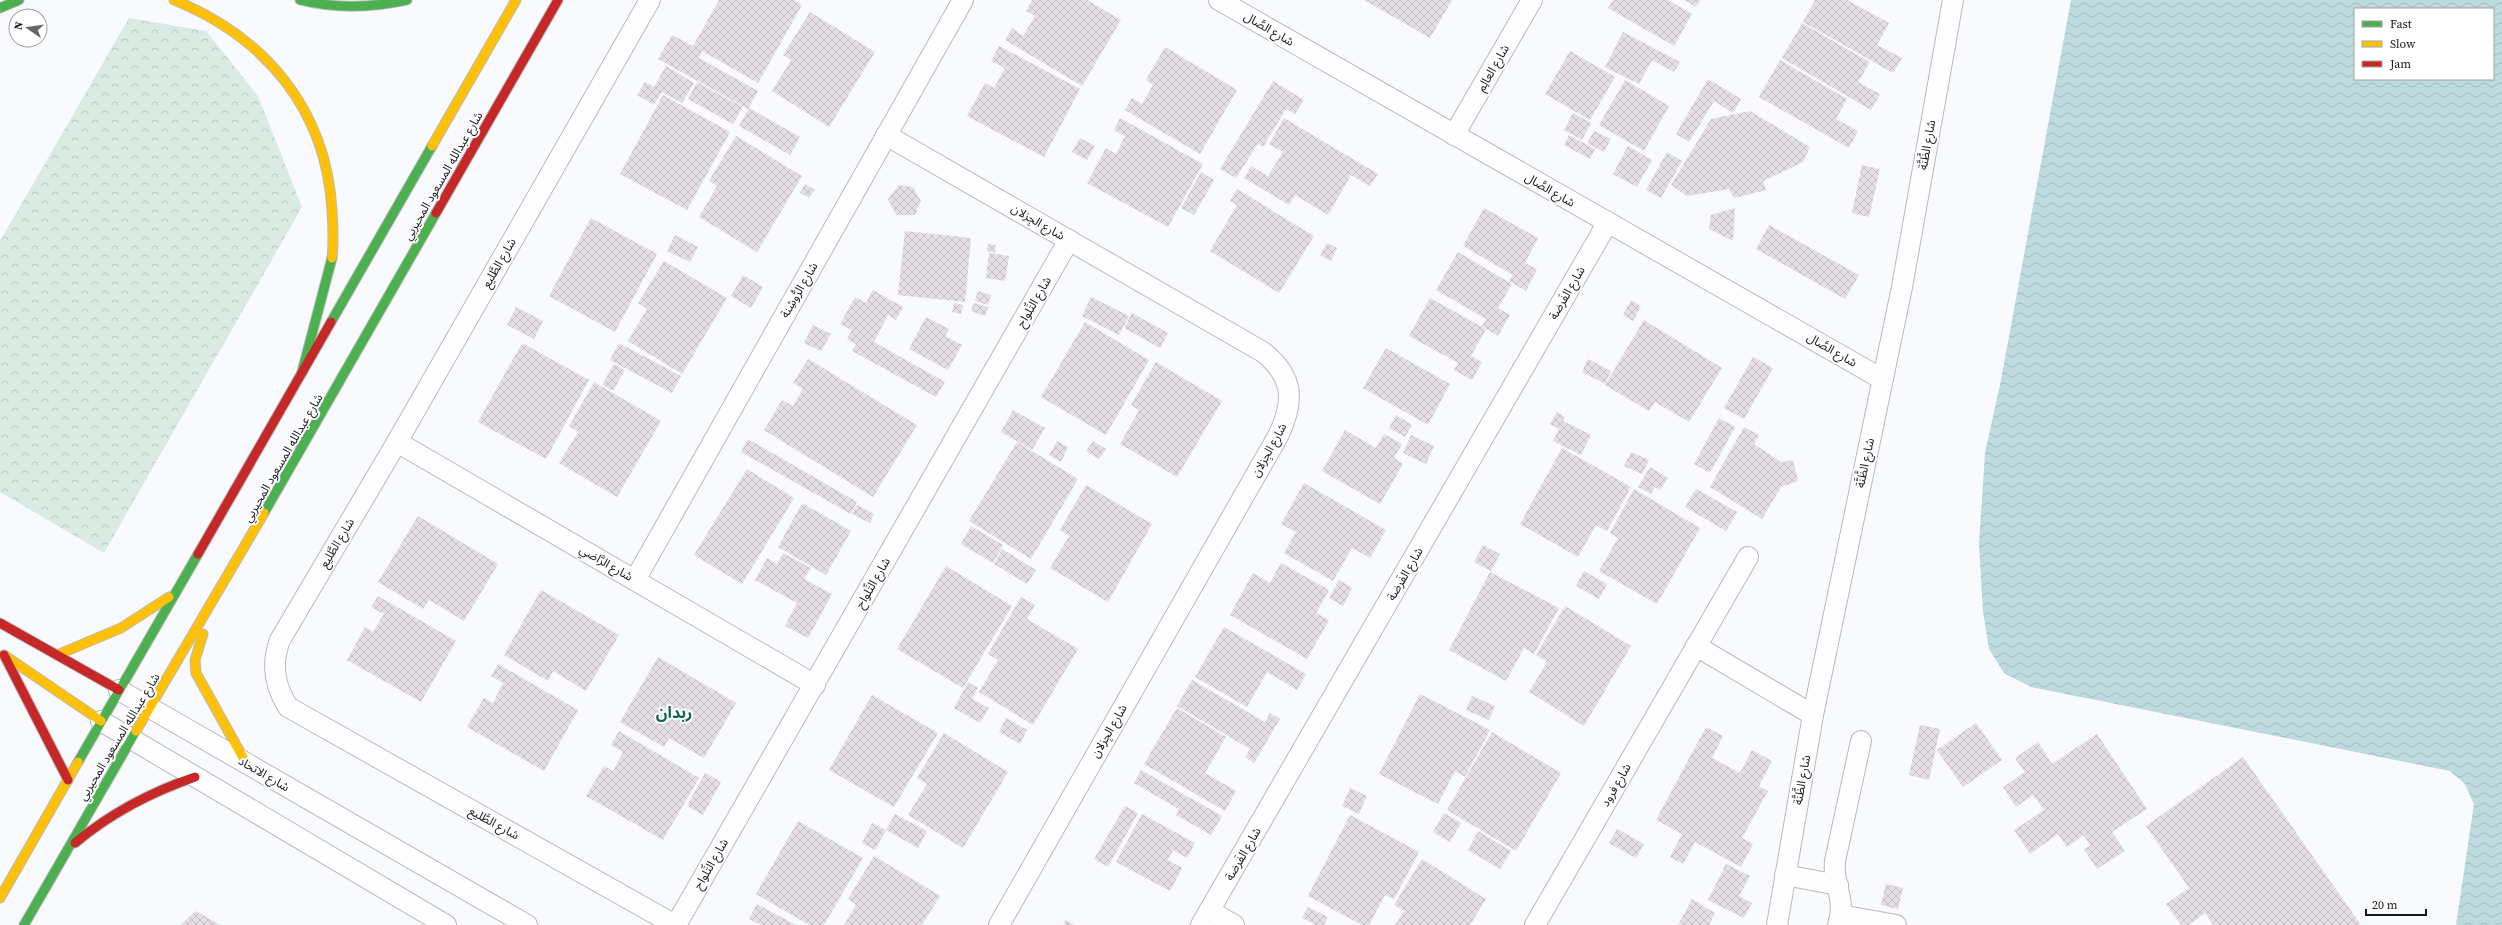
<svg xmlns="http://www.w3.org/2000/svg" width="2502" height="925" viewBox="0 0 2502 925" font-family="'Source Serif 4','Noto Sans Arabic',serif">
  <defs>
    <pattern id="forest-crowns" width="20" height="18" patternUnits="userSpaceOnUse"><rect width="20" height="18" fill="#d9ebe2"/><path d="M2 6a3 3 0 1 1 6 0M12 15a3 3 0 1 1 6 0" fill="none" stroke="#bac9c1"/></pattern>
    <pattern id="water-waves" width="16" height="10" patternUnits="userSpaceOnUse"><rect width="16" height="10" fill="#bddbde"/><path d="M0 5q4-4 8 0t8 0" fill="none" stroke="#a2bbbe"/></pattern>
    <pattern id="building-cross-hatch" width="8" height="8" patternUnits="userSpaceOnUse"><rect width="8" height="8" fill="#e4dfe4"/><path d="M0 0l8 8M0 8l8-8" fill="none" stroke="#c3bfc3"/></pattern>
  </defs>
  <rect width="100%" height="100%" fill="#f9fafd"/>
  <path fill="url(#forest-crowns)" d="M129,18L206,31L258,96L302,207L104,553L0,492V241Z"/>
  <path fill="url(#water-waves)" fill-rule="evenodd" d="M2071,0H2502V925H2456L2474,804L2465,784L2450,771L2031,687L2004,673L1989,649L1983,611L1979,544L1985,453L2001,380ZM2355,9H2493V79H2355Z"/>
  <g fill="url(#building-cross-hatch)">
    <path d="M719,0H794L802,5L758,83L702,51L699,58L758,91L748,109L658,59L672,35L693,46Z"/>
    <path d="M1032,0H1087L1121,20L1082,86L1005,40L1012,28L1023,36L1035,16L1026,11Z"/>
    <path d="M1364,0H1452L1430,38Z"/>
    <path d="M1613,0H1668L1692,14L1674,46L1608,8Z"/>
    <path d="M1684,0H1700L1696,7Z"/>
    <path d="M1815,0H1847L1889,23L1877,45L1902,58L1893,73L1803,22Z"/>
    <path d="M810,12L875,52L829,127L772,91L791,60L783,55Z"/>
    <path d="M1802,23L1870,62L1858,82L1880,94L1871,110L1782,58Z"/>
    <path d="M1623,32L1680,62L1674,72L1652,60L1639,84L1605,67Z"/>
    <path d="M999,46L1080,89L1044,157L967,116L985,83L994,88L1005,68L991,61Z"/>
    <path d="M1165,47L1237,90L1200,154L1125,110L1132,98L1142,104L1153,85L1146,80Z"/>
    <path d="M1570,51L1615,77L1590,120L1545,94Z"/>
    <path d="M1780,60L1847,99L1836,119L1858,131L1849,148L1759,97Z"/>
    <path d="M666,66L694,83L682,103L662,92L654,105L637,95L645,82L654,87Z"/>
    <path d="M1708,79L1741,99L1733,113L1714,101L1689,142L1676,134Z"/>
    <path d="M1625,80L1669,106L1644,151L1599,125Z"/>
    <path d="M1273,81L1304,100L1295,114L1286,109L1263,147L1258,143L1236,178L1220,169Z"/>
    <path d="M697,82L743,107L733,124L688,99Z"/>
    <path d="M663,95L730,132L687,210L620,174Z"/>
    <path d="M749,108L800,137L790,155L739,126Z"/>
    <path d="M1750,111L1810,147L1803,162L1763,181L1766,190L1734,198L1729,189L1687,196L1671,185L1711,119Z"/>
    <path d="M1573,113L1591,123L1582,140L1564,130Z"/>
    <path d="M1120,118L1203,164L1168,227L1087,183L1106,148L1116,154L1125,136L1114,130Z"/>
    <path d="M1284,118L1378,174L1370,186L1351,175L1328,215L1295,195L1289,205L1244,178L1251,166L1268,176L1283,152L1269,144Z"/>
    <path d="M1594,131L1611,139L1604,152L1587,143Z"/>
    <path d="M1569,135L1595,149L1590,159L1564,145Z"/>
    <path d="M736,136L802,176L757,252L699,217L717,186L709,181Z"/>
    <path d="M1080,138L1095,146L1087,160L1072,152Z"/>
    <path d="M1628,146L1652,160L1637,187L1613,174Z"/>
    <path d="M1667,152L1682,161L1661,198L1646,190Z"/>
    <path d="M1862,165L1880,169L1869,217L1852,213Z"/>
    <path d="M1201,172L1214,180L1194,215L1181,208Z"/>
    <path d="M805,184L815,190L809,198L800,193Z"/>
    <path d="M899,185L913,187L921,201L915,215H896L888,199Z"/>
    <path d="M1237,189L1314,236L1279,293L1210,251L1237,205L1230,201Z"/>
    <path d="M1484,208L1538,238L1525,263L1537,269L1526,291L1509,281L1513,275L1463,246Z"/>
    <path d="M1735,208L1733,241L1709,229L1711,215Z"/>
    <path d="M591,218L657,254L615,332L549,296Z"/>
    <path d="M1769,225L1859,275L1845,299L1756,249Z"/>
    <path d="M905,231L971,238L965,302L898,295Z"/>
    <path d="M675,235L698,247L690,262L667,251Z"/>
    <path d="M1327,243L1337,248L1331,261L1320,255Z"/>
    <path d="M988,244L996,245L995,253L987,251Z"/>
    <path d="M1458,252L1512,284L1498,308L1510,315L1498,336L1482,326L1486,319L1436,290Z"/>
    <path d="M989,253L1009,256L1005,281L986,278Z"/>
    <path d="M664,261L727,298L682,374L628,341L647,309L638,303Z"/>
    <path d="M743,275L763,287L751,308L731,296Z"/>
    <path d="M873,290L903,307L896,320L888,315L874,342L945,382L936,397L852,351L856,344L847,339L852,330L840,324L855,297L866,303Z"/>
    <path d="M978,291L991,295L988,305L975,301Z"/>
    <path d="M1091,297L1129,316L1119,335L1082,316Z"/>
    <path d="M1430,298L1486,329L1471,356L1482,362L1472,380L1454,370L1458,363L1409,336Z"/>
    <path d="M1631,300L1641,306L1633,321L1623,315Z"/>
    <path d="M954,303L963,305L961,314L952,312Z"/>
    <path d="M974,303L988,307L985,316L971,311Z"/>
    <path d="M516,307L543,321L534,339L507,325Z"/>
    <path d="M1132,313L1168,333L1160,348L1124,328Z"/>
    <path d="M926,317L949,329L945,336L962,345L948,370L909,349Z"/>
    <path d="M1644,320L1722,368L1689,422L1655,402L1649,411L1605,385Z"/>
    <path d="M1085,322L1149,360L1106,435L1041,397Z"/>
    <path d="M813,325L831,334L821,351L804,343Z"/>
    <path d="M522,343L589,380L546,459L478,422Z"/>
    <path d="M619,343L681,376L672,393L610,360Z"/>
    <path d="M1386,348L1450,384L1428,425L1363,388Z"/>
    <path d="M1753,357L1773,368L1744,419L1724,408Z"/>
    <path d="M808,359L917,425L873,497L764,430L782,400L793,406L803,389L793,383Z"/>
    <path d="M1588,359L1611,371L1605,384L1582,372Z"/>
    <path d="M1156,362L1222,401L1177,477L1120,444L1139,410L1131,405Z"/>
    <path d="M614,364L625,370L613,391L602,385Z"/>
    <path d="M594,382L661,421L617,497L559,463L578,432L569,426Z"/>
    <path d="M1013,410L1045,428L1032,450L1001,432Z"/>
    <path d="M1557,412L1565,417L1563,421L1591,435L1581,455L1553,441L1559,429L1550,424Z"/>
    <path d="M1396,415L1412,425L1405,437L1389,428Z"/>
    <path d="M1719,418L1735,427L1710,473L1694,464Z"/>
    <path d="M1744,427L1759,435L1754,444L1781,462L1793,460L1798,481L1781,487L1762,519L1710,487Z"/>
    <path d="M1345,430L1376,448L1384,434L1402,444L1394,458L1403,464L1380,504L1322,471Z"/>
    <path d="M1411,435L1434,446L1426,464L1403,453Z"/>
    <path d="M748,439L857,502L851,514L741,452Z"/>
    <path d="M1057,441L1068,447L1061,462L1049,455Z"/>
    <path d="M1093,441L1106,449L1099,459L1086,451Z"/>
    <path d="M1017,442L1078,479L1031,559L969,521Z"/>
    <path d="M1562,448L1631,487L1607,531L1596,525L1578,557L1520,524Z"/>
    <path d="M1631,452L1649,460L1642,474L1624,466Z"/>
    <path d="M1650,467L1668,478L1660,490L1655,487L1651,494L1638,487Z"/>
    <path d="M747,469L794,498L742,584L694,555Z"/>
    <path d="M1304,483L1386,530L1370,558L1352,548L1333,581L1284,553L1296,532L1281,524Z"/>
    <path d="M1086,485L1152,524L1108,602L1050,568L1069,536L1060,530Z"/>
    <path d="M1634,489L1700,528L1657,604L1599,571L1618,538L1610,533Z"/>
    <path d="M1696,489L1737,512L1726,531L1685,507Z"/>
    <path d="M802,503L851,531L826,575L778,547Z"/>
    <path d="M857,505L874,514L870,523L852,514Z"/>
    <path d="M418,516L498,564L464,621L429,600L423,609L378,582Z"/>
    <path d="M971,526L1003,545L993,563L961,544Z"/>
    <path d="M1483,545L1500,554L1491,571L1474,562Z"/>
    <path d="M1002,549L1036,570L1027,584L994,564Z"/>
    <path d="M783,553L811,568L804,579L832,594L808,638L785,626L797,603L755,580L767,558L777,564Z"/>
    <path d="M1281,563L1329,590L1316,613L1329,620L1307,659L1230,615L1253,573L1270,583Z"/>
    <path d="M946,566L1012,606L963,688L897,649Z"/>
    <path d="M1584,571L1607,584L1599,599L1576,586Z"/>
    <path d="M1490,572L1559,608L1534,654L1524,648L1506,681L1449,650Z"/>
    <path d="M1339,580L1352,588L1343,606L1329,598Z"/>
    <path d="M541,590L619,635L586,691L553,671L548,681L504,655Z"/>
    <path d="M378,596L456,641L421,702L347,660L365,627L373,632L384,614L371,607Z"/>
    <path d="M1021,597L1035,605L1027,619L1078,649L1033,725L979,692L998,660L988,654Z"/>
    <path d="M1565,606L1631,646L1584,726L1529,692L1547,662L1536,655Z"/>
    <path d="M1224,627L1306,674L1297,690L1267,672L1247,707L1195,677Z"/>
    <path d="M658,657L736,703L704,758L669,738L664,747L620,722Z"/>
    <path d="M498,664L578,710L544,771L467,727L484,698L493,703L503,683L491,676Z"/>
    <path d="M1192,680L1265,722L1270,713L1280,719L1254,763L1245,757L1250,749L1177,706Z"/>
    <path d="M968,682L978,688L972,699L989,708L980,723L954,708Z"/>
    <path d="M1420,694L1490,730L1465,777L1455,771L1438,804L1379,774Z"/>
    <path d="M872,695L938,733L894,807L829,770Z"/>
    <path d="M1472,696L1495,706L1489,720L1466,710Z"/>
    <path d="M1177,708L1226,737L1205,773L1236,791L1225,811L1144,764Z"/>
    <path d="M1006,718L1027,730L1020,744L999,732Z"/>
    <path d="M1976,723L2002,760L1963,787L1937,750Z"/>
    <path d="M1920,725L1940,729L1929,780L1909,775Z"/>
    <path d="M1706,727L1723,736L1712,758L1740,773L1752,750L1772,761L1759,786L1768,791L1742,838L1753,844L1741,867L1695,842L1683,864L1670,857L1682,834L1656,820Z"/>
    <path d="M619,731L699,778L663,840L586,796L604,766L613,771L623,752L611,745Z"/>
    <path d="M1492,732L1561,773L1516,851L1447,810Z"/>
    <path d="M944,733L1008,772L963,848L908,815L927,784L917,778Z"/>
    <path d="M2097,734L2147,809L2112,832L2125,851L2097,869L2084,849L2090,846L2084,835L2067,847L2058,834L2030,854L2014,830L2044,810L2033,795L2016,807L2003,787L2025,772L2015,758L2038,742L2052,764Z"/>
    <path d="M2243,757L2361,925H2213L2205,913L2189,925H2181L2166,904L2189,888L2146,826Z"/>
    <path d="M1141,770L1222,816L1211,835L1176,815L1179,809L1134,783Z"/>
    <path d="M705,773L721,782L703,815L687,806Z"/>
    <path d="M1350,788L1367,796L1359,814L1342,806Z"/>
    <path d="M1125,806L1138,813L1108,867L1094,859Z"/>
    <path d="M1444,813L1461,823L1450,842L1433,832Z"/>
    <path d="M895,814L927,831L918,848L886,830Z"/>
    <path d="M1142,814L1195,843L1187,858L1173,850L1168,860L1182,868L1170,891L1116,862Z"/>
    <path d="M1350,815L1419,852L1394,899L1385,895L1369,925H1362L1308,896Z"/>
    <path d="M798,821L863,858L824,925H809L756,894Z"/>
    <path d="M872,823L886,830L875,850L862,843Z"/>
    <path d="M1617,829L1644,844L1636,858L1609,843Z"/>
    <path d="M1478,831L1511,851L1500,869L1468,850Z"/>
    <path d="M874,856L940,896L922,925H844L856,905L848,899Z"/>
    <path d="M1422,859L1486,899L1470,925H1395L1404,911L1394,905Z"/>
    <path d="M1726,864L1750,876L1739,896L1752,903L1744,918L1708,900Z"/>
    <path d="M1886,884L1903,888L1898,909L1881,905Z"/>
    <path d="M1692,899L1715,913L1709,925H1678Z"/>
    <path d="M757,904L796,925H761L749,919Z"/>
    <path d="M1308,907L1328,917L1324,925H1316L1302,918Z"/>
    <path d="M196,911L220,925H180Z"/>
    <path d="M1066,920L1074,925H1063Z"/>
  </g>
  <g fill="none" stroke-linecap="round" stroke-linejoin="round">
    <defs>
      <g id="street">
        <path d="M650,0L397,442L280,640C271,664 274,685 288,707L675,925"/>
        <path d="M1219,0L1882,379"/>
        <path d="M886,135L1263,352C1294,377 1295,401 1278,436L999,925"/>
        <path d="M1454,135L1532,0"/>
        <path d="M397,442L815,685"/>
        <path d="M635,580L963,0"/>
        <path d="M1696,646L1813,715"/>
        <path d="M119,690L527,925"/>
        <path d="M101,721L446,925"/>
        <path d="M1785,875L1838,885"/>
        <path d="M1210,911L1234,925"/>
        <path d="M1841,915L1896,925"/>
        <path d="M676,925L1069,240"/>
        <path d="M1201,925L1608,222"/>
        <path d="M1535,925L1748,557"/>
        <path d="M1777,925L1813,715L1902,287L1953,0"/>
        <path d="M1838,925C1847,898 1832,886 1835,861L1861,741"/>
      </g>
      <g id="fast">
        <path d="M300,0C336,9 371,8 407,0"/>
        <path d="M0,8L19,0"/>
        <path d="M331,322L432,146"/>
        <path d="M302,372L332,258"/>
        <path d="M264,513L436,213"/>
        <path d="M78,762L198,554"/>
        <path d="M24,925L136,731"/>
      </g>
      <g id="slow">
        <path d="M174,0C265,37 326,109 332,210C333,226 334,241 332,258"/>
        <path d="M432,146L516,0"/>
        <path d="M203,634L195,660L196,673L246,763"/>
        <path d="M4,655L101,721"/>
        <path d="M57,655L121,628L169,597"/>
        <path d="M136,731L264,513"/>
        <path d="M0,898L78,762"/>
      </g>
      <g id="jam">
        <path d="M436,213L558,0"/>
        <path d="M198,554L331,322"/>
        <path d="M0,623L119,690"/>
        <path d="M4,655L68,780"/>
        <path d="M75,843C111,813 151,792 195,777"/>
      </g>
    </defs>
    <use href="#street" stroke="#b9babd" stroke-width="22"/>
    <use href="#fast" stroke="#b9babd" stroke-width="11"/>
    <use href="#slow" stroke="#b9babd" stroke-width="11"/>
    <use href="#jam" stroke="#b9babd" stroke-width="11"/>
    <use href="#street" stroke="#fefeff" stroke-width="20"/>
    <use href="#fast" stroke="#4caf50" stroke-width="9"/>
    <use href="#slow" stroke="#ffc107" stroke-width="9"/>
    <use href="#jam" stroke="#c62828" stroke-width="9"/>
  </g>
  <g text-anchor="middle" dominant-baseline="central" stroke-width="4" stroke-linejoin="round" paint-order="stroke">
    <g font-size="12" fill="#16171a" stroke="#fff">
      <text transform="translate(1269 29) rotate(30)">شارع الصَّال</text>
      <text transform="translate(1493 68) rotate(-60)">شارع العالِم</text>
      <text transform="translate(1927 145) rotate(-80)">شارع الظَّنَّة</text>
      <text transform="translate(443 176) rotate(-60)">شارع عبدالله المسعود المحيربي</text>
      <text transform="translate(1550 190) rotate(30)">شارع الصَّال</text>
      <text transform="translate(1038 222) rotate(30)">شارع الجِزلان</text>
      <text transform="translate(499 263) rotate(-60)">شارع الطَّليع</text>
      <text transform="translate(799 290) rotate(-60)">شارع الرُّوشِنة</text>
      <text transform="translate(1567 293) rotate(-60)">شارع الفَرضة</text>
      <text transform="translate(1034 302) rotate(-60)">شارع التِّلواح</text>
      <text transform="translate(1832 350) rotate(30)">شارع الصَّال</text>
      <text transform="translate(1269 450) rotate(-61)">شارع الجِزلان</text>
      <text transform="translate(283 458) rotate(-60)">شارع عبدالله المسعود المحيربي</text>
      <text transform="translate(1865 463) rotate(-78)">شارع الظَّنَّة</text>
      <text transform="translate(337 543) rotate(-59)">شارع الطَّليع</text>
      <text transform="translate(606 563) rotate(30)">شارع الرَّاضي</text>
      <text transform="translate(1405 574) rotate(-60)">شارع الفَرضة</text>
      <text transform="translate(873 583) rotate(-60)">شارع التِّلواح</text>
      <text transform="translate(1109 731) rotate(-60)">شارع الجِزلان</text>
      <text transform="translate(119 737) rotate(-59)">شارع عبدالله المسعود المحيربي</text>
      <text transform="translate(264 774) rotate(30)">شارع الاتحاد</text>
      <text transform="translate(1802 780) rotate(-80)">شارع الظَّنَّة</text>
      <text transform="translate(1616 785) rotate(-60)">شارع فرود</text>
      <text transform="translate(494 823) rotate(29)">شارع الطَّليع</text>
      <text transform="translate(1243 854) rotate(-60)">شارع الفَرضة</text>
      <text transform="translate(711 864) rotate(-60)">شارع التِّلواح</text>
    </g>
    <g font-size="16" font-weight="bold" fill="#136453" stroke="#fff">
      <text x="674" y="712">ربدان</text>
    </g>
  </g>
  <rect x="2354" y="8" width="140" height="72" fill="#ffffff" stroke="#a2a2a3"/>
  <rect x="2362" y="21" width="20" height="6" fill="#4caf50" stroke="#a2a2a3"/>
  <text x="2390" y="28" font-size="12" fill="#16171a">Fast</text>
  <rect x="2362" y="41" width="20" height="6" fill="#ffc107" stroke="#a2a2a3"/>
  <text x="2390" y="48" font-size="12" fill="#16171a">Slow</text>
  <rect x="2362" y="61" width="20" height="6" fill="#c62828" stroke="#a2a2a3"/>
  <text x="2390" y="68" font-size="12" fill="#16171a">Jam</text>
  <g transform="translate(28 28) rotate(283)"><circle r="19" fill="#ffffff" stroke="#a2a2a3"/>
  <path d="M0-3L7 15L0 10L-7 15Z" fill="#656669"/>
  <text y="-6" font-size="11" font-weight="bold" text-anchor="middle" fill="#16171a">N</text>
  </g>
  <path d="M2366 909v6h60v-6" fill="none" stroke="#16171a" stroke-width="2"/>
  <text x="2372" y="909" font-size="12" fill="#16171a" stroke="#ffffff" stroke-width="3" paint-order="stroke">20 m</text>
</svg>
